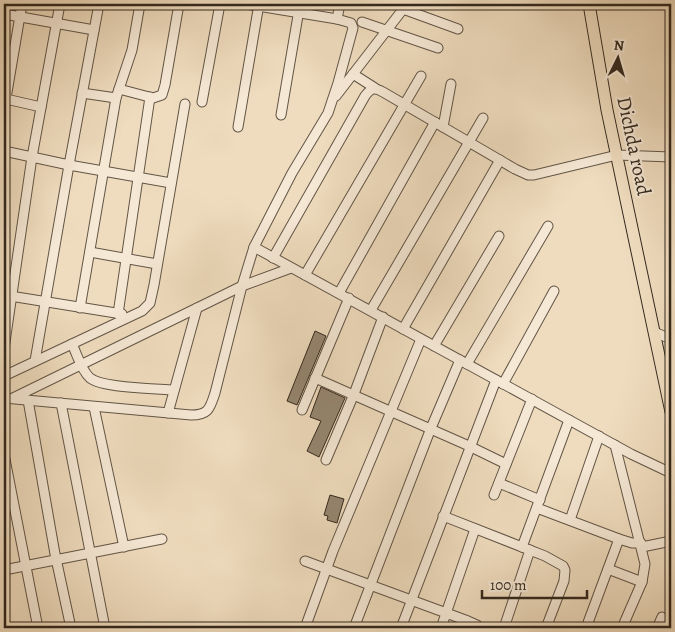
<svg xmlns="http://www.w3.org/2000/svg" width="675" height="632" viewBox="0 0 675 632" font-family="Alegreya,serif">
  <rect width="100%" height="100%" fill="#efdcbe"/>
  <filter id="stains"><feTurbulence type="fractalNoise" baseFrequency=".004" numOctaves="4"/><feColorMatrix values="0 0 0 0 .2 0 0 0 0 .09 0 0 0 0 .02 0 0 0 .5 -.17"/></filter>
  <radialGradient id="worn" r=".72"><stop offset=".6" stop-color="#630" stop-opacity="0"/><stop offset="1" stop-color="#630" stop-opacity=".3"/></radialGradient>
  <g fill="#958671" stroke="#33281e">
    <path d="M315,331L326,336L297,405L287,401Z"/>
    <path d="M321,387L345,398L319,457L307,451L321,421L310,417Z"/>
    <path d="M330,495L344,499L337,523L327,520L328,516L324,515Z"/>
  </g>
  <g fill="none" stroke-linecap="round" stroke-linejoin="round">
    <defs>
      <g id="minor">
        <path d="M246,4L337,19L351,23L353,28L338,83L328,113L292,173L254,247L631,454L671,473"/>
        <path d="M403,9L458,29"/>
        <path d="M4,14L94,30"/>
        <path d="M337,19L340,4"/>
        <path d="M362,22L438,48"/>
        <path d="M353,74L375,88"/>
        <path d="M119,89L153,98L162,95L165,85L179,4"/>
        <path d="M82,93L116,98"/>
        <path d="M336,96L407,4"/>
        <path d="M6,99L41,107"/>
        <path d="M202,102L220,4"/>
        <path d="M4,110L22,4"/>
        <path d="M281,115L300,4"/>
        <path d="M238,127L259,4"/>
        <path d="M443,127L451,84"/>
        <path d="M4,151L69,165L99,4"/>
        <path d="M90,252L157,264"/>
        <path d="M273,258L365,96C371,88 374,87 383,92L515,169L528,175H534L617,155L671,157"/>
        <path d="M305,275L421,76"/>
        <path d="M339,293L435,122"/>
        <path d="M4,295L122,314"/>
        <path d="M80,308L116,98L132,50L140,4"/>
        <path d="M371,310L483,118"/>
        <path d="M118,314L150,97"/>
        <path d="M403,329L500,160"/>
        <path d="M654,332L671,339"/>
        <path d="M72,344C77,354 81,370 90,378C102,388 157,389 174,390"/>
        <path d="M434,346L499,236"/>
        <path d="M4,349L32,157L60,4"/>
        <path d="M35,361L69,165L171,183"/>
        <path d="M467,364L548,226"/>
        <path d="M4,376L142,311L150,303L154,285L185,104"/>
        <path d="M315,378L469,446L506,464"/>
        <path d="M503,384L554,291"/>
        <path d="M4,398L191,415C209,415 210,408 215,393L242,286L254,247"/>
        <path d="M13,398L242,286L291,268"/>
        <path d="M28,400L55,554L71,628"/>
        <path d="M61,403L105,628"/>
        <path d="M94,407L124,547"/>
        <path d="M302,410L349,298"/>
        <path d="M168,413L197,308"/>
        <path d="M615,445L645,564L642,582L622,628"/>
        <path d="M4,454L38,628"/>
        <path d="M326,460L354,394L383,317"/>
        <path d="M499,483L540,500"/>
        <path d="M494,495L532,399"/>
        <path d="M537,508L619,539L632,543H641"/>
        <path d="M443,516L545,556L563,566L565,570L564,581L546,628"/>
        <path d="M570,520L599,436"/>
        <path d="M522,547L569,420"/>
        <path d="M642,547L671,541"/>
        <path d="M305,561L468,621L477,625L479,628"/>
        <path d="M608,569L642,582"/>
        <path d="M4,570L162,539"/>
        <path d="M305,628L333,551L421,339"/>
        <path d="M354,628L431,428L460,360"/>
        <path d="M401,628L496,380"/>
        <path d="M441,628L475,529"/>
        <path d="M504,628L530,550"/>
        <path d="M586,628L619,539"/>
        <path d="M657,628L662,617"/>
      </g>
      <path id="major" d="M589,4L607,110L671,412"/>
    </defs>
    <use href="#minor" stroke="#625546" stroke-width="11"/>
    <use href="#major" stroke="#33281e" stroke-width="13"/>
    <use href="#minor" stroke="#f5e8d5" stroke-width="9"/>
    <use href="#major" stroke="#efdcbe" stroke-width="11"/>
  </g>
  <g text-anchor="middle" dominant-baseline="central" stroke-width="4" stroke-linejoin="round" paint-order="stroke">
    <g font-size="20" fill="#33281e" stroke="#f5e8d5">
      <text transform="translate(634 146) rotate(78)">Dichda road</text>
    </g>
  </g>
  <rect width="675" height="632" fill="none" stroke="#efdcbe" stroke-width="20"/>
  <rect x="5" y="5" width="665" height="622" fill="none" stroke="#33281e" stroke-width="2.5"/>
  <rect x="10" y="10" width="655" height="612" fill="none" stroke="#33281e"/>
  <g transform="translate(618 58) rotate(5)" stroke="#f5e8d5" stroke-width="4" paint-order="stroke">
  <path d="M0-4L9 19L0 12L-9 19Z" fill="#33281e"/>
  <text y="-8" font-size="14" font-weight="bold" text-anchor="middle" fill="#33281e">N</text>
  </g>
  <path d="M482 590v8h105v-8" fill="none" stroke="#33281e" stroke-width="2.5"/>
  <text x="490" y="590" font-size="15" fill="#33281e" stroke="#f5e8d5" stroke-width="4" paint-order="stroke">100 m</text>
  <rect width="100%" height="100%" filter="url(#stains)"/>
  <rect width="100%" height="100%" fill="url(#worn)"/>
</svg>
